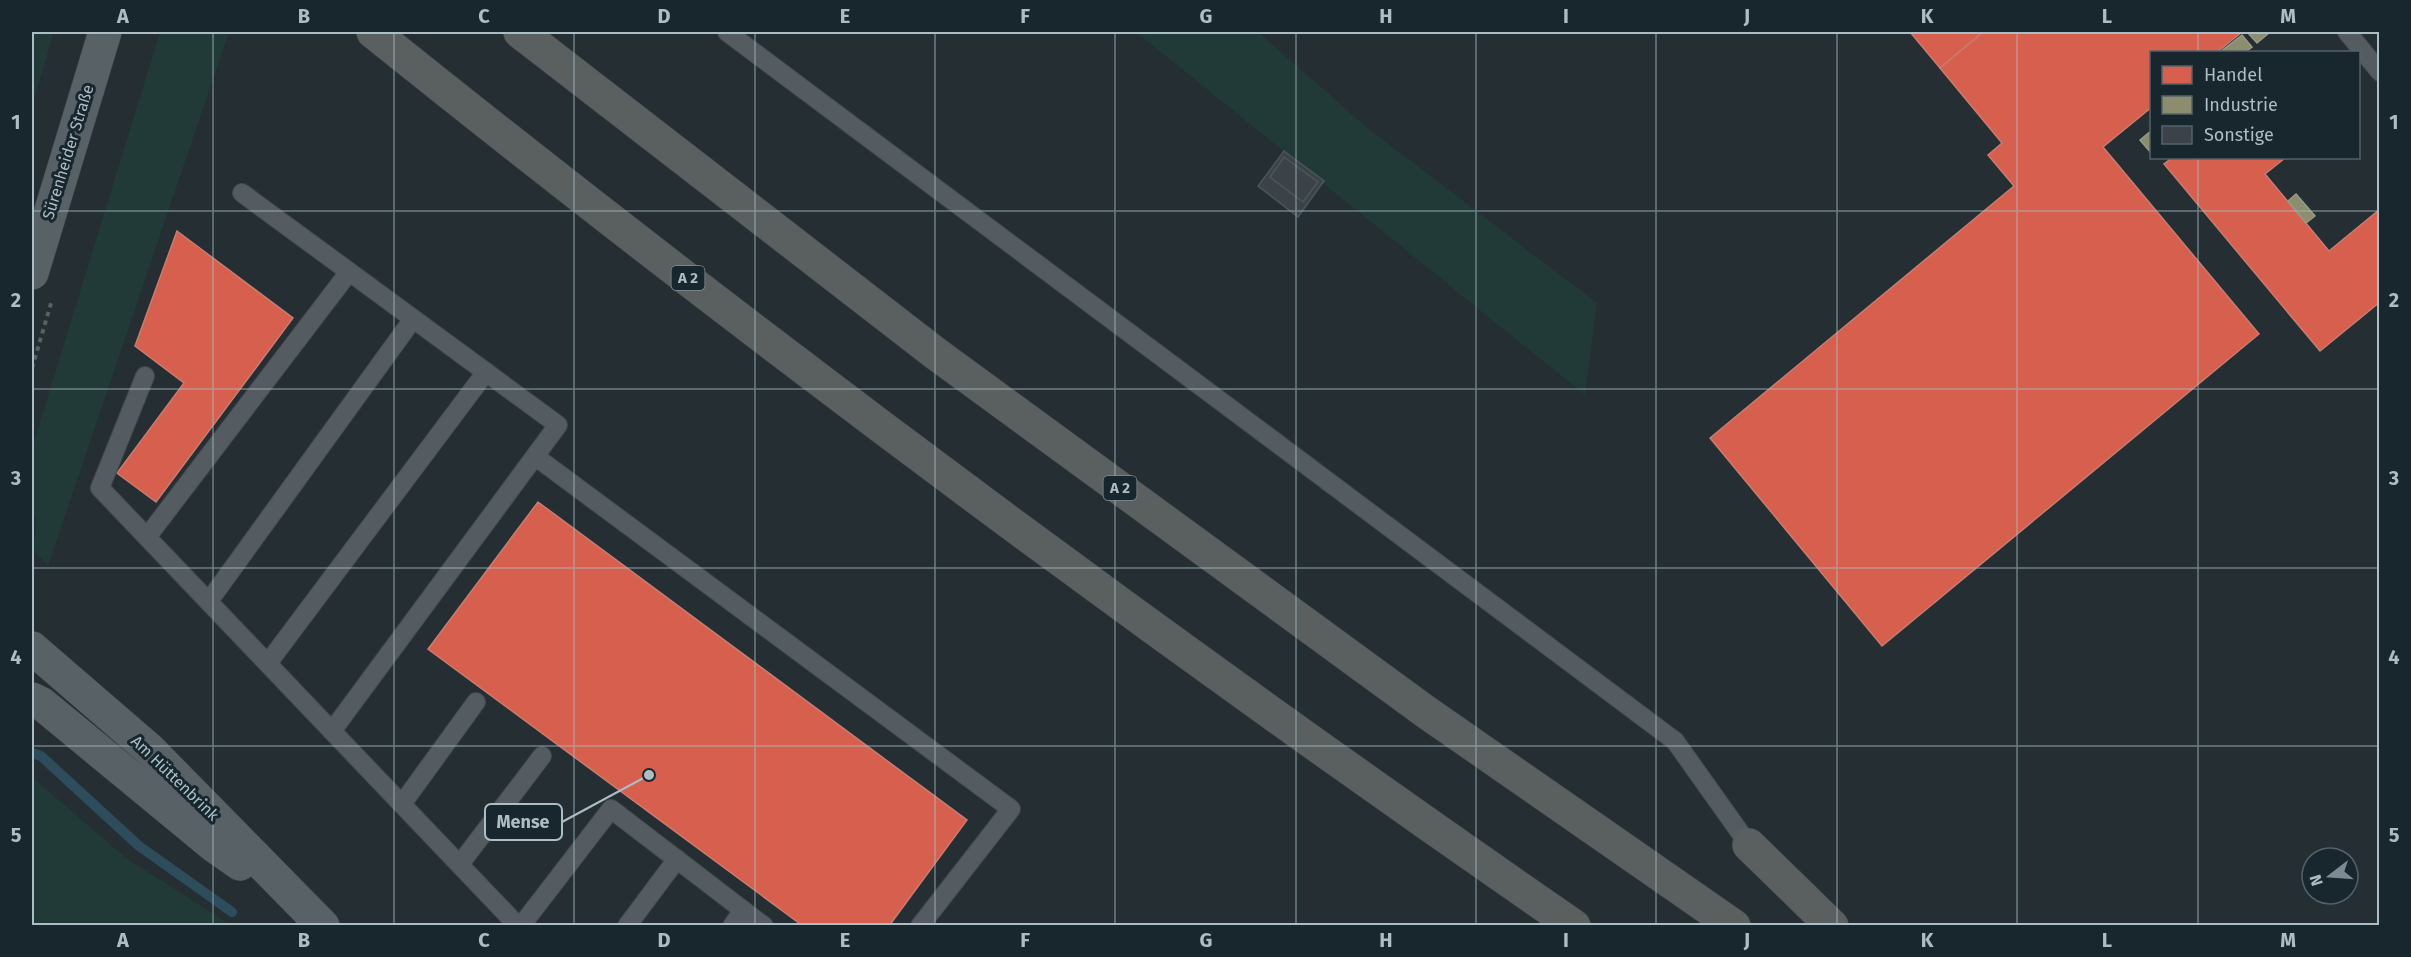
<svg xmlns="http://www.w3.org/2000/svg" width="2411" height="957" viewBox="0 0 2411 957" font-family="'Fira Sans',sans-serif">
  <rect width="100%" height="100%" fill="#242e33"/>
  <g fill="#213a37">
    <path d="M32,32H54L32,106Z"/>
    <path d="M160,32H229L48,566L34,551L36,517L32,514V448Z"/>
    <path d="M1136,32H1258L1369,129L1597,303L1585,395Z"/>
    <path d="M32,777L126,858L231,925H32Z"/>
  </g>
  <g fill="#d6604d" stroke="#c97c71" stroke-width="1.5">
    <path d="M1910,32H1983L1940,68Z"/>
    <path d="M1983,32H2242L2217,52H2152V107L2103,147L2259,334L1882,646L1710,438L2014,186L1988,155L2002,143L1940,68Z"/>
    <path d="M2172,158H2285L2265,174L2329,251L2380,209V302L2320,351L2164,164Z"/>
    <path d="M177,231L293,318L156,502L117,473L184,383L135,346Z"/>
    <path d="M538,502L967,820L889,926H803L428,649Z"/>
  </g>
  <g fill="#8c8c6e" stroke="#969b88" stroke-width="1.5">
    <path d="M2247,32H2270L2257,43Z"/>
    <path d="M2242,35L2252,47L2245,52H2220Z"/>
    <path d="M2152,130V154L2140,140Z"/>
    <path d="M2296,194L2315,216L2306,223L2288,201Z"/>
  </g>
  <g fill="none" stroke-linecap="round" stroke-linejoin="round">
    <path stroke="#2d4c5c" stroke-width="10" d="M32,753L41,756L139,846L232,912"/>
  </g>
  <g fill="#3b4348" stroke="#4b565c" stroke-width="1.5">
    <path d="M1284,151L1324,181L1298,217L1258,186Z"/>
    <path d="M1284,157L1318,182L1303,202L1270,177Z"/>
  </g>
  <g fill="none" stroke-linecap="round" stroke-linejoin="round">
    <defs>
      <g id="lane">
        <path d="M727,32L1675,741L1749,845"/>
        <path d="M2347,32L2380,72"/>
        <path d="M242,193L558,425L332,731"/>
        <path d="M145,376L100,488L518,926"/>
        <path d="M536,457L1011,809L920,926"/>
        <path d="M147,537L349,272"/>
        <path d="M209,601L413,319"/>
        <path d="M268,663L486,372"/>
        <path d="M402,804L476,702"/>
        <path d="M460,864L542,756"/>
        <path d="M521,926L611,809L764,926"/>
        <path d="M627,926L677,859"/>
        <path d="M732,926L743,910"/>
      </g>
      <g id="secondary">
        <path d="M32,273L105,32"/>
        <path d="M32,648L149,749L323,926"/>
        <path d="M32,699L42,704L213,845L240,864"/>
      </g>
      <g id="highway">
        <path d="M373,32C762,344 1163,642 1574,926"/>
        <path d="M520,32L935,353L1426,712L1734,926"/>
        <path d="M1749,845L1832,926"/>
      </g>
    </defs>
    <use href="#lane" stroke="#42494d" stroke-width="20"/>
    <use href="#secondary" stroke="#42494d" stroke-width="34"/>
    <use href="#highway" stroke="#404a4f" stroke-width="34"/>
    <path stroke="#576164" stroke-width="4" stroke-dasharray="4.5 4.5" stroke-linecap="butt" d="M32,368L52,300"/>
    <use href="#lane" stroke="#545c62" stroke-width="18"/>
    <use href="#secondary" stroke="#576166" stroke-width="33"/>
    <use href="#highway" stroke="#5a5f60" stroke-width="33"/>
  </g>
  <path fill="none" stroke="#acbdc6" stroke-width="1.5" stroke-opacity="0.55" d="M213,32V926M394,32V926M574,32V926M755,32V926M935,32V926M1115,32V926M1296,32V926M1476,32V926M1656,32V926M1837,32V926M2017,32V926M2198,32V52M2198,158V926M32,211H2380M32,389H2380M32,568H2380M32,746H2380"/>
  <g text-anchor="middle" dominant-baseline="central" stroke-width="6" stroke-linejoin="round" paint-order="stroke">
    <g fill="#18262e" stroke="#809098" stroke-width="1.5">
      <rect x="671.5" y="266" width="33" height="24" rx="4.5"/>
      <rect x="1103.5" y="476" width="33" height="24" rx="4.5"/>
    </g>
    <g font-size="15" font-weight="bold" fill="#acbdc6">
      <text x="688" y="278">A 2</text>
      <text x="1120" y="488">A 2</text>
    </g>
    <g font-size="16" fill="#acbdc6" stroke="#18262e">
      <text transform="translate(68 152) rotate(-73)">Sürenheider Straße</text>
      <text transform="translate(175 778) rotate(44)">Am Hüttenbrink</text>
    </g>
  </g>
  <path fill="none" stroke="#acbdc6" stroke-width="2" d="M649 775L562 822"/>
  <circle fill="#acbdc6" stroke="#18262e" stroke-width="2" cx="649" cy="775" r="6"/>
  <rect fill="#18262e" stroke="#acbdc6" stroke-width="2" x="485" y="804" width="77" height="36" rx="6"/>
  <g font-size="18" text-anchor="middle" font-weight="bold" fill="#acbdc6">
    <text x="523" y="828">Mense</text>
  </g>
  <rect width="2411" height="957" fill="none" stroke="#18262e" stroke-width="66"/>
  <rect x="2150" y="51" width="210" height="108" fill="#18262e" stroke="#53626b" stroke-width="1.5"/>
  <rect x="2162" y="66" width="30" height="18" fill="#d6604d" stroke="#53626b" stroke-width="1.5"/>
  <text x="2204" y="81" font-size="18" fill="#acbdc6">Handel</text>
  <rect x="2162" y="96" width="30" height="18" fill="#8c8c6e" stroke="#53626b" stroke-width="1.5"/>
  <text x="2204" y="111" font-size="18" fill="#acbdc6">Industrie</text>
  <rect x="2162" y="126" width="30" height="18" fill="#3b4348" stroke="#53626b" stroke-width="1.5"/>
  <text x="2204" y="141" font-size="18" fill="#acbdc6">Sonstige</text>
  <g transform="translate(2330 876) rotate(253)"><circle r="28" fill="#18262e" stroke="#53626b" stroke-width="1.5"/>
  <path d="M0-4.5L10 22L0 15L-10 22Z" fill="#7c8b93"/>
  <text y="-9" font-size="16" font-weight="bold" text-anchor="middle" fill="#acbdc6">N</text>
  </g>
  <rect x="33" y="33" width="2345" height="891" fill="none" stroke="#acbdc6" stroke-width="2"/>
  <g font-size="20" text-anchor="middle" font-weight="bold" fill="#acbdc6">
    <text x="123" y="23">A</text>
    <text x="304" y="23">B</text>
    <text x="484" y="23">C</text>
    <text x="664" y="23">D</text>
    <text x="845" y="23">E</text>
    <text x="1025" y="23">F</text>
    <text x="1206" y="23">G</text>
    <text x="1386" y="23">H</text>
    <text x="1566" y="23">I</text>
    <text x="1747" y="23">J</text>
    <text x="1927" y="23">K</text>
    <text x="2107" y="23">L</text>
    <text x="2288" y="23">M</text>
    <text x="16" y="129">1</text>
    <text x="2394" y="129">1</text>
    <text x="16" y="307">2</text>
    <text x="2394" y="307">2</text>
    <text x="16" y="485">3</text>
    <text x="2394" y="485">3</text>
    <text x="16" y="664">4</text>
    <text x="2394" y="664">4</text>
    <text x="16" y="842">5</text>
    <text x="2394" y="842">5</text>
    <text x="123" y="947">A</text>
    <text x="304" y="947">B</text>
    <text x="484" y="947">C</text>
    <text x="664" y="947">D</text>
    <text x="845" y="947">E</text>
    <text x="1025" y="947">F</text>
    <text x="1206" y="947">G</text>
    <text x="1386" y="947">H</text>
    <text x="1566" y="947">I</text>
    <text x="1747" y="947">J</text>
    <text x="1927" y="947">K</text>
    <text x="2107" y="947">L</text>
    <text x="2288" y="947">M</text>
  </g>
</svg>
